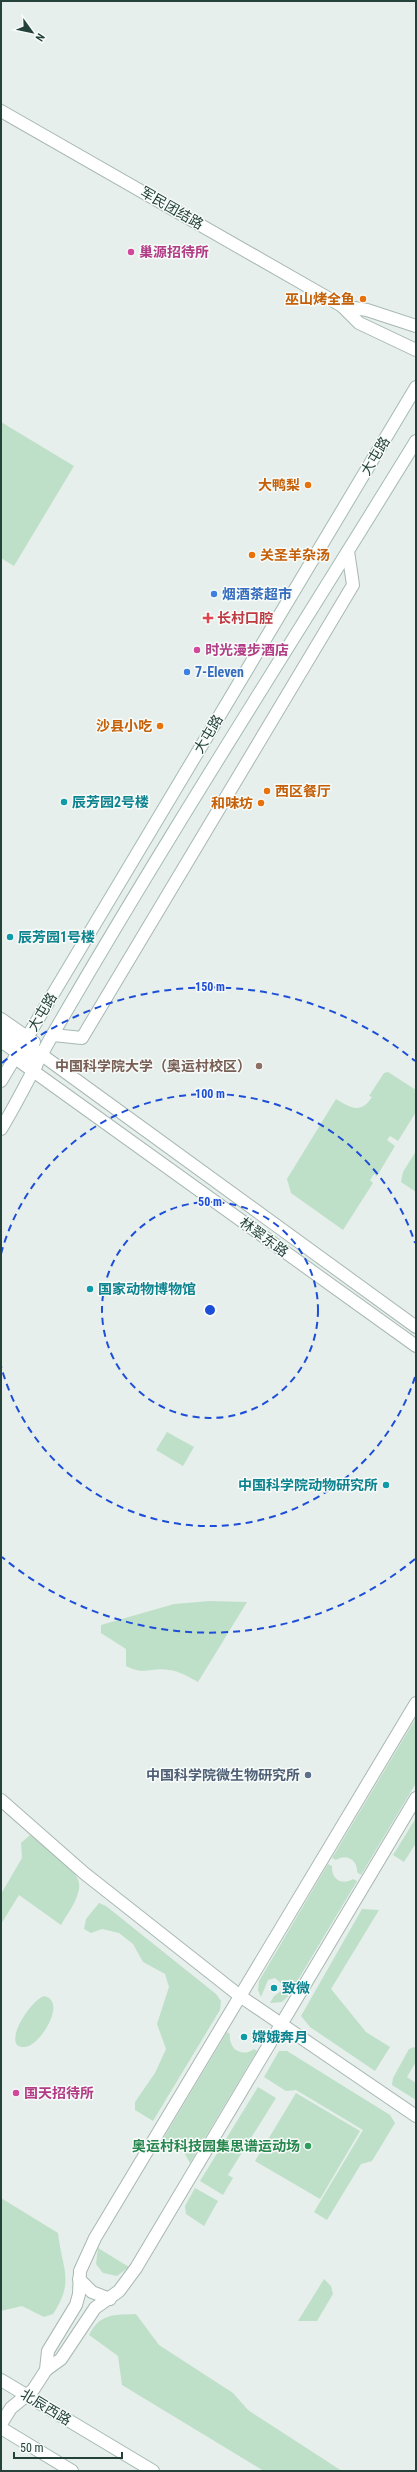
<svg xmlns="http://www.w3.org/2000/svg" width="417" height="2472" viewBox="0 0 417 2472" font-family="'Roboto Condensed','Noto Sans SC',sans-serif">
  <rect width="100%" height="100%" fill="#e6efeb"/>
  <g fill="#bfe0c8">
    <path d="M1,422L74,466L14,566L1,558Z"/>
    <path d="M388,1072L416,1090V1112L398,1141L390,1136L387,1140L395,1146L377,1176L374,1174L370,1180L373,1183L343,1230L291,1193L287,1179L336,1099C349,1107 361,1115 372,1097L369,1096L384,1073Z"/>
    <path d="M416,1151V1192L401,1182L403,1172Z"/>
    <path d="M167,1432L194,1447L183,1466L156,1450Z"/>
    <path d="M210,1601L247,1602L198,1682C189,1677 179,1671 169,1670C150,1667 145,1676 126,1666V1649L101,1633V1625L174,1604Z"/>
    <path d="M416,1718V1783L361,1875L357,1872C358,1860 346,1853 336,1860L332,1858Z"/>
    <path d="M416,1818V1843L404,1862L393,1855Z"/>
    <path d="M30,1835C43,1845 84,1871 79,1889C77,1902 67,1914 61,1925L19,1895L1,1924V1894L22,1858L21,1843Z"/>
    <path d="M328,1864L332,1866C331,1879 342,1886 353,1879L357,1881L289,1995L282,2002L270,2003L274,1996L281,1991L282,1984L275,1978L268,1980L261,1997L258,1990L259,1981Z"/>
    <path d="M99,1903L106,1906L216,1994L221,2001L220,2010L153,2121L135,2110V2102L155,2073L166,2049L157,2024L169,1987L165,1974L143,1962L133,1944L119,1933L102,1929L91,1933L84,1929L86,1919Z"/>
    <path d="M362,1909L379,1910L331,1989L366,2032L390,2047L375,2071L310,2027L301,2016Z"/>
    <path d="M44,1996C68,2001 40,2046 25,2047C0,2049 29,2001 44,1996Z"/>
    <path d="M227,2032L230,2034C228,2049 242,2058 254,2049L257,2051L190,2163L181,2147L172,2144L164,2147L160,2144Z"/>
    <path d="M414,2047L416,2049V2062L407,2077L416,2083V2100L392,2085L393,2078L409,2049Z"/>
    <path d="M279,2051H287L390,2115L395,2123L372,2161L361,2164L327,2220L314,2212L363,2130L296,2090L286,2091L264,2077Z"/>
    <path d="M258,2087L276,2098L228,2175L233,2178L223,2195L200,2181Z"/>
    <path d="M296,2093L360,2131L320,2199L255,2161Z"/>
    <path d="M195,2188L218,2201L204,2226L186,2214L185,2206Z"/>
    <path d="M1,2198L58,2233C62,2269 75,2281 53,2314L44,2317L22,2306L1,2311Z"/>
    <path d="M98,2248L129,2267L117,2276L103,2273L96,2264Z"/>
    <path d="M324,2279L331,2286L333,2294L317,2321H298Z"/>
    <path d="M136,2314L159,2345L233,2393L248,2410L342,2471H264L122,2385L118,2356L89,2335C100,2313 114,2315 136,2314Z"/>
  </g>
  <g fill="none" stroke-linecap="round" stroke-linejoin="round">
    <defs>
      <g id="minor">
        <path d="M1,111L342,306L359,323L416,350"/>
        <path d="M342,306L367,310L416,326"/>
        <path d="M1,1019L34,1042"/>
        <path d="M1,1041L26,1059"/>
        <path d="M24,1042L416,1327"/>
        <path d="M15,1058L416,1346"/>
        <path d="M1,1800L84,1873L240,1996L416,2116"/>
        <path d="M79,2279L92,2292L110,2299"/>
        <path d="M46,2370L61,2359L95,2308L119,2291L136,2268L416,1798"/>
        <path d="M1,2424L11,2408L33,2390L46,2370L48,2351L76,2305L79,2294L80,2271L95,2238L416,1703"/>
      </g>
      <g id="tertiary">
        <path d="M1,1029L23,1044"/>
        <path d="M53,1035L82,1038L353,585L348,551"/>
      </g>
      <g id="secondary">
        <path d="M23,1044L36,1066"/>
        <path d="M1,1081L416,387"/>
        <path d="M1,1129C20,1098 35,1065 53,1034C169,833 295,638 416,441"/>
        <path d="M1,2380L153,2471"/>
        <path d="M1,2428L72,2471"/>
      </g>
    </defs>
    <use href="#minor" stroke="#a8b8b2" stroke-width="14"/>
    <use href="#tertiary" stroke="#a8b8b2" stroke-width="14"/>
    <use href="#secondary" stroke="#a4bbb3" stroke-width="14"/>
    <use href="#minor" stroke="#fff" stroke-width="12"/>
    <use href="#tertiary" stroke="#fff" stroke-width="12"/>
    <use href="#secondary" stroke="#fff" stroke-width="12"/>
  </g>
  <g fill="none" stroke="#1d4ed8" stroke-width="2" stroke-dasharray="7 5">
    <circle cx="210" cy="1310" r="108"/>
    <path d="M415 1377A216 216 0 0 1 1 1366M1 1254A216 216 0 0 1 415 1243"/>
    <path d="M415 1559A323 323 0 0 1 2 1557M2 1063A323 323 0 0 1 415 1061"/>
  </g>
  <g fill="#d1479c" stroke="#f7fbf9" stroke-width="1.5">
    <circle cx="131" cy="252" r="4"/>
    <circle cx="197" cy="650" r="4"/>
    <circle cx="16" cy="2093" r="4"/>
  </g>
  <g fill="#e8710a" stroke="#f7fbf9" stroke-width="1.5">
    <circle cx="363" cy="299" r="4"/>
    <circle cx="308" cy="485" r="4"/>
    <circle cx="252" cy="555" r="4"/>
    <circle cx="160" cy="726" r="4"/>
    <circle cx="267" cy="791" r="4"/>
    <circle cx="261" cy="803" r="4"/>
  </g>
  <g fill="#3f7fe0" stroke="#f7fbf9" stroke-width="1.5">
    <circle cx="214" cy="594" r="4"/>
    <circle cx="187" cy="672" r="4"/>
  </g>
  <path fill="#e0444e" stroke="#f7fbf9" stroke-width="1.5" d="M206 612h4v4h4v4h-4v4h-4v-4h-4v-4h4z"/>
  <g fill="#0f9aa8" stroke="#f7fbf9" stroke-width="1.5">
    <circle cx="64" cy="802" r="4"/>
    <circle cx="10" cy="937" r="4"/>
    <circle cx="90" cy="1289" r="4"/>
    <circle cx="386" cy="1485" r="4"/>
    <circle cx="274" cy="1988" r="4"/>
    <circle cx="244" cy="2037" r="4"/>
  </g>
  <circle fill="#8d6e63" stroke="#f7fbf9" stroke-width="1.5" cx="259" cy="1066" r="4"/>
  <circle fill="#5c6f8a" stroke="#f7fbf9" stroke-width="1.5" cx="308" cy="1775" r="4"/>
  <circle fill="#2e9e5b" stroke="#f7fbf9" stroke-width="1.5" cx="308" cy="2146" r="4"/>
  <g text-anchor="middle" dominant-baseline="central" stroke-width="3" stroke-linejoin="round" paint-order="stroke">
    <g font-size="14" fill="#24423a" stroke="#f7fbf9">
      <text transform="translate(172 208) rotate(30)">军民团结路</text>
      <text transform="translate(375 456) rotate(-59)">大屯路</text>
      <text transform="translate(208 734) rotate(-59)">大屯路</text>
      <text transform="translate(42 1012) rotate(-59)">大屯路</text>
      <text transform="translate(264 1237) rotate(36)">林翠东路</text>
      <text transform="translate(46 2407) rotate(31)">北辰西路</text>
    </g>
    <g font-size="14" font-weight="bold" fill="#b23c85" stroke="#f7fbf9" text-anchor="start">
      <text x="139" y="252">巢源招待所</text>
      <text x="205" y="650">时光漫步酒店</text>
      <text x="24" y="2093">国天招待所</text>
    </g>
    <g font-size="14" font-weight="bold" fill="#c56008" stroke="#f7fbf9" text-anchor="end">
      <text x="355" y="299">巫山烤全鱼</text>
      <text x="300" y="485">大鸭梨</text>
      <text x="260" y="555" text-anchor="start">关圣羊杂汤</text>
      <text x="152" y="726">沙县小吃</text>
      <text x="275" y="791" text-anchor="start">西区餐厅</text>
      <text x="253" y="803">和味坊</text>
    </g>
    <g font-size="14" font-weight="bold" fill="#366cbe" stroke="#f7fbf9" text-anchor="start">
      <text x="222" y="594">烟酒茶超市</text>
      <text x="195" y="672">7-Eleven</text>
    </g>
    <g font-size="14" font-weight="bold" fill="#be3a42" stroke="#f7fbf9" text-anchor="start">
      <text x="217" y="618">长村口腔</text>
    </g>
    <g font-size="14" font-weight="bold" fill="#0d838f" stroke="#f7fbf9" text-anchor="start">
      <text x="72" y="802">辰芳园2号楼</text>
      <text x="18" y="937">辰芳园1号楼</text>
      <text x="98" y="1289">国家动物博物馆</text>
      <text x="378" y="1485" text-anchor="end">中国科学院动物研究所</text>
      <text x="282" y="1988">致微</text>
      <text x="252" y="2037">嫦娥奔月</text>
    </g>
    <g font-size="14" font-weight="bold" fill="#785e54" stroke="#f7fbf9" text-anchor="end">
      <text x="251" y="1066">中国科学院大学（奥运村校区）</text>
    </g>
    <g font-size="14" font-weight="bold" fill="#4e5e75" stroke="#f7fbf9" text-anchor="end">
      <text x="300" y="1775">中国科学院微生物研究所</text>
    </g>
    <g font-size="14" font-weight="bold" fill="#27864d" stroke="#f7fbf9" text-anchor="end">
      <text x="300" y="2146">奥运村科技园集思谱运动场</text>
    </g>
  </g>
  <circle cx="210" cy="1310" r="6" fill="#1d4ed8" stroke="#f7fbf9" stroke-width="2"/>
  <g font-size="12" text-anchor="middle" font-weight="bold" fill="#1d4ed8" stroke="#f7fbf9" stroke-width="3" stroke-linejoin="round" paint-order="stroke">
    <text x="210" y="991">150 m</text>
    <text x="210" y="1098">100 m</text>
    <text x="210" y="1206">50 m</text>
  </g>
  <rect width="417" height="2472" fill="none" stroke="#24423a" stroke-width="4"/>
  <g transform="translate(32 32) rotate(123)" stroke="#f7fbf9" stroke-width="3" paint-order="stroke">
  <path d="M0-3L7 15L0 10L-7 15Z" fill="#24423a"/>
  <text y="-6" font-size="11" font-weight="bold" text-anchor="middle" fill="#24423a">N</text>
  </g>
  <path d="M14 2452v6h108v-6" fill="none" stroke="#24423a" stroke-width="2"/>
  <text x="20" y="2452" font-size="12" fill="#24423a" stroke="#f7fbf9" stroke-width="3" paint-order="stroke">50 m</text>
</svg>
